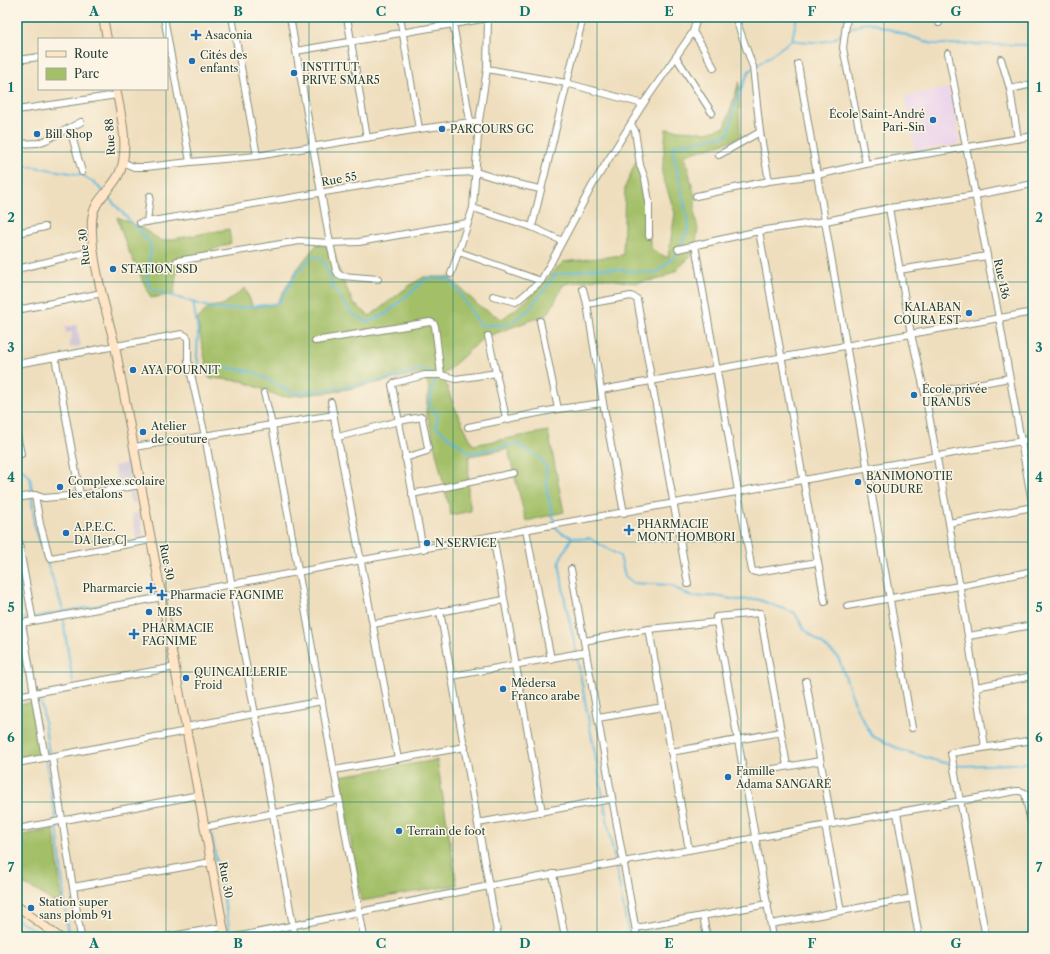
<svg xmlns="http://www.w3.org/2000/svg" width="1050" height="954" viewBox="0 0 1050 954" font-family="'Libre Caslon Text',serif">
  <rect width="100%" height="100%" fill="#fcf5e5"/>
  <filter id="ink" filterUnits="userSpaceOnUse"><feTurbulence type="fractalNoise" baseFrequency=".025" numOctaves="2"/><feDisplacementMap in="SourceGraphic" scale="8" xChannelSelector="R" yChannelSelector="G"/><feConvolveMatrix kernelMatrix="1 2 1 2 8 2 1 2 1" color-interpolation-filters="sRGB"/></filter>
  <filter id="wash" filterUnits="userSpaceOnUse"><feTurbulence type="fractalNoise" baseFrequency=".012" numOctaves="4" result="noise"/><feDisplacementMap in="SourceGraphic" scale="16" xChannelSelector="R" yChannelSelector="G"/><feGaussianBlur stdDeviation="0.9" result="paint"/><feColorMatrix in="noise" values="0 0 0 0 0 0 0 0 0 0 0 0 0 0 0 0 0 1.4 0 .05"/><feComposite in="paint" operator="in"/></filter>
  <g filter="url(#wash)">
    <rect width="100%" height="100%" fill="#efdebd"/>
    <path fill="#ead1ec" d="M950,88L960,144L915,151L905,96Z"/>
    <g fill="#cabfd6">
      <path d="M77,325L81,346L70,348L69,341L72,338L71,335L73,334L72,332L66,333L65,327Z"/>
      <path d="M129,461L132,480L109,484L108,479H116L114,466L124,464V462Z"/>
      <path d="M133,491L136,503L131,504L128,492Z"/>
      <path d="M140,513L144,537L136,538L132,514Z"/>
    </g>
    <g fill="#a3bf67" stroke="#617e4e">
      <path d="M739,82L740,137L734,140L685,155L695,198V216L698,229L694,253L677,270L660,279L635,283L601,278L564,284L548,314L483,338L443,375L453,404L473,445L548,431L564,512L526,521L508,449L469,456L468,493L471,511L451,515L426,410L429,387L423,373L333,392L281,397L242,381L209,378L197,320L209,307L223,305L245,288L253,307L276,304L298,268L317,244L332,248L340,273L353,303L370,316L409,286L424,277H449L479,306L502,319L526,301L563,262L623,255L625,187L638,157L651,249L668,258L675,213L662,174L666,129L706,132L725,127Z"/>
      <path d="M117,217L140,227L162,241L229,229L231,243L198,255L176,274L174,294L151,298L126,245Z"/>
      <path d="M34,702L44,757L17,762V705Z"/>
      <path d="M437,760L457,885L361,901L340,776Z"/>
      <path d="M54,829L62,901L53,902L37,891L17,881V836Z"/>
    </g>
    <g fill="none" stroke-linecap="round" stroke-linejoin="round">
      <g stroke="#61bade" stroke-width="2">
        <path d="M847,29L868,22L933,44L1033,45"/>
        <path d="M792,40C808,42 830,46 842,33"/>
        <path d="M17,164L82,175L95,183L103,192"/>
        <path d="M106,195L149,241L151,250L148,267L147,281L153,290L215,309H233L279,303L298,271L314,255L324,262L334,289L352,314L368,322L386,314L427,278L450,279L480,325H507L530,309L555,275L596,268L656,273L676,255L678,251"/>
        <path d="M680,247L689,226L672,146L728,135L738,96L749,71L792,40L797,17"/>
        <path d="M193,302L198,331L197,357L199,365L209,370L223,367L254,372L277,385L295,393L351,386L386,379L421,369L429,371L434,383L429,406L438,415L436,427L470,453L517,444L539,457L546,467L547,492L556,528L562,533L572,537L582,539L589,538L620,556L625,576L633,583L670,585L692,597L716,596L737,600L757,599L795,613L804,629L838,657L857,709L872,736L901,750L941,762L961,766L1033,763"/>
        <path d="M17,464L30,477L32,491"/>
        <path d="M32,497L34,524L64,612V626L73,683"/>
        <path d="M572,537L559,561L565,601L573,636L629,937"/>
        <path d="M17,620L157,595"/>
        <path d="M40,693L49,753L48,755"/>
        <path d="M47,760L46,762L57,825L68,937"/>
        <path d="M210,827L231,937"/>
        <path d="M17,919L44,937"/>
      </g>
    </g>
  </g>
  <g filter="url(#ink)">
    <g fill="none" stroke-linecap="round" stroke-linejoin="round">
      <defs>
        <g id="street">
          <path d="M164,17L190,162"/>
          <path d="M232,17L257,156"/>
          <path d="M290,17L330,243L336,270L338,274L342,276L378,279"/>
          <path d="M347,17L367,138"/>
          <path d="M400,17L419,129"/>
          <path d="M452,17L470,121"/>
          <path d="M735,17L753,67L760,132L769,181"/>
          <path d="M847,17L843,48L866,164"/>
          <path d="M938,17L939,23"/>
          <path d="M693,32L701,44L714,68"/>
          <path d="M296,51L488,18"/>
          <path d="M948,53L999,318L1033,508"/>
          <path d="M676,57L712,113"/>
          <path d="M1001,59L1010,89L1018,139"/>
          <path d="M17,60L39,57"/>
          <path d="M798,64L912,728"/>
          <path d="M487,69L566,83L643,104"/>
          <path d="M1010,89L1033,84"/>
          <path d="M17,110L117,95"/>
          <path d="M631,124L635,131L640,165L645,179L649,202V236"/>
          <path d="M70,129L82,172"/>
          <path d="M17,144L38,143L46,140L81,122"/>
          <path d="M719,155L760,132"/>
          <path d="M122,162L134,167H146L190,162L257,156L419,129L479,121"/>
          <path d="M696,196L769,181L817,175L866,164L1033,136"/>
          <path d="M473,208L532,227L562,241"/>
          <path d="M889,208L911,334L925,394L949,523L968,636L985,747"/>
          <path d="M147,222L150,196"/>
          <path d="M140,223L432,174L476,172L508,182L540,189"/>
          <path d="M532,227L583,17"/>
          <path d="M759,231L825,602"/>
          <path d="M17,233L45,227"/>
          <path d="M695,245L752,571L756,572L818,562"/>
          <path d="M678,249L759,231L826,221L889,208L976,195L1033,184"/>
          <path d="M459,252L541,281"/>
          <path d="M177,261L299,241L330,243L359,242L467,223"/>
          <path d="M17,269L93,251"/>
          <path d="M899,270L987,256"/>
          <path d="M451,274L473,208L479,121L487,69L488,17"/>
          <path d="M583,289L587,304L631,296L637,299L688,584"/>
          <path d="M493,296L516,302L541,281L592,186L643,104L693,32L697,17"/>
          <path d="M587,304L603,403L624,513"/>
          <path d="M17,310L102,293"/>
          <path d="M540,321L558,409"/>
          <path d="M488,336L506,418"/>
          <path d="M315,341L430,322L433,323L435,326L441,375"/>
          <path d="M55,357L80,495"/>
          <path d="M17,364L182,334L186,336L188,339V361L205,436L295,937"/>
          <path d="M601,390L1033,312"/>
          <path d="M264,393L272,425L364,937"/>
          <path d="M925,394L1009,378"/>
          <path d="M331,402L398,759"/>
          <path d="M468,427L558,409L603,403"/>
          <path d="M17,435L21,454"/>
          <path d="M338,437L399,421L422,417L428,448L427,451L405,458"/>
          <path d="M134,447L334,415"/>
          <path d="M412,494L514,473"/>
          <path d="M35,495L40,524L49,556L51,558L151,540"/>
          <path d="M17,498L35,495L44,498L80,495L141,485"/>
          <path d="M949,523L1033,507"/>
          <path d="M526,530L551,659"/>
          <path d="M17,533L33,621"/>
          <path d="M493,536L542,812"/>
          <path d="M423,549L392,385L394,383L425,375H441L456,379L497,373"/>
          <path d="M571,569L637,937"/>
          <path d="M847,606L959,586L1033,571"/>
          <path d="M440,611L498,937"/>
          <path d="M22,623L45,758"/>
          <path d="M17,624L546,526L1033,439"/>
          <path d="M373,624L504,600"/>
          <path d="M649,629L689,850"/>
          <path d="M968,636L1033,625"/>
          <path d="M584,641L649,629L717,622"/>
          <path d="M452,676L586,652"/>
          <path d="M806,681L832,824"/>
          <path d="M976,687L1033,676"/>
          <path d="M17,696L175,667"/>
          <path d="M598,718L663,707"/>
          <path d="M186,727L322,701"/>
          <path d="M671,752L781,732"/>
          <path d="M52,757L81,937"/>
          <path d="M17,763L187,731"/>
          <path d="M334,770L465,747"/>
          <path d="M744,774L820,761"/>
          <path d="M897,813L919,937"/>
          <path d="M478,823L612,799"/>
          <path d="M825,825L841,911"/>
          <path d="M205,827L339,800"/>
          <path d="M17,829L199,795"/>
          <path d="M553,874L565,937"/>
          <path d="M73,887L211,862"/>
          <path d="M703,916L707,937"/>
          <path d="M771,924L912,898"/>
          <path d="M636,928L768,904"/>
          <path d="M166,937L223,927"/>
          <path d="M235,937L489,886L1016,791H1020L1025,793L1033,833"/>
          <path d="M773,937L716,617L760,613L787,766"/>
          <path d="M986,937L951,753L1033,740"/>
        </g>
        <g id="secondary">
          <path d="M103,17L107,39"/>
          <path d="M116,89C121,114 131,153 118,176C109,192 93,201 92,220C90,258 106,309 115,346L225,937"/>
          <path d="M17,906L59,937"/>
        </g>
      </defs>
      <use href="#street" stroke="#878e78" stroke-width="8"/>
      <use href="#secondary" stroke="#878e78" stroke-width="10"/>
      <use href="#street" stroke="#fff" stroke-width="6"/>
      <use href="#secondary" stroke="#ffe4c6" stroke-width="8"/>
    </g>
  </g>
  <path fill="none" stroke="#0f766e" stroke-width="1" stroke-opacity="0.55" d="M166,17V39M309,17V937M453,17V937M597,17V937M741,17V937M884,17V937M166,89V937M17,152H1033M17,282H1033M17,412H1033M17,542H1033M17,672H1033M17,802H1033"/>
  <g fill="#1f6fb2" stroke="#fcf5e5" stroke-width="1.5">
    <path d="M194 29h4v4h4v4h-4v4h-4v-4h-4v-4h4z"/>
    <circle cx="192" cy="61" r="4"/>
    <circle cx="294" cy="73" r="4"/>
    <circle cx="933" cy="120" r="4"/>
    <circle cx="442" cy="129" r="4"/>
    <circle cx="37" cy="134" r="4"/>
    <circle cx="113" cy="269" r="4"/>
    <circle cx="969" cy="313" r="4"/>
    <circle cx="133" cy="370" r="4"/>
    <circle cx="914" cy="395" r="4"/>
    <circle cx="143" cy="432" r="4"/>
    <circle cx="858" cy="482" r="4"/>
    <circle cx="60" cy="487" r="4"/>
    <path d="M627 524h4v4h4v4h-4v4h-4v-4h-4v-4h4z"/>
    <circle cx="66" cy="533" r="4"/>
    <circle cx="427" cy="543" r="4"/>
    <path d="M149 582h4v4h4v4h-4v4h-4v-4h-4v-4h4z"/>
    <path d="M160 589h4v4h4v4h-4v4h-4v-4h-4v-4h4z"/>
    <circle cx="149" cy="612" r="4"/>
    <path d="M132 628h4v4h4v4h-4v4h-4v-4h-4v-4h4z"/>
    <circle cx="186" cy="678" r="4"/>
    <circle cx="503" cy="689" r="4"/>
    <circle cx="728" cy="777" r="4"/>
    <circle cx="399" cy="831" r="4"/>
    <circle cx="31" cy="908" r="4"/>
  </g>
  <g text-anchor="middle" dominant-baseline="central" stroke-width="3" stroke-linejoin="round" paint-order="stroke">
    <g font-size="11" fill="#1f3d34" stroke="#fcf5e5" text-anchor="start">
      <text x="205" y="35">Asaconia</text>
      <text x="200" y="55">Cités des<tspan x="200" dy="13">enfants</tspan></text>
      <text x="302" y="67">INSTITUT<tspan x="302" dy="13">PRIVE SMAR5</tspan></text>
      <text x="925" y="114" text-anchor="end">École Saint-André<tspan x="925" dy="13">Pari-Sin</tspan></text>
      <text x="450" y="129">PARCOURS GC</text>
      <text x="45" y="134">Bill Shop</text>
      <text x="121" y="269">STATION SSD</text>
      <text x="961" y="307" text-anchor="end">KALABAN<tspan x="961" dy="13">COURA EST</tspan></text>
      <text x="141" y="370">AYA FOURNIT</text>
      <text x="922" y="389">École privée<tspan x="922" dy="13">URANUS</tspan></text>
      <text x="151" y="426">Atelier<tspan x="151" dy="13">de couture</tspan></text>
      <text x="866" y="476">BANIMONOTIE<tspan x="866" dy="13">SOUDURE</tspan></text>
      <text x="68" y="481">Complexe scolaire<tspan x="68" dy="13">les etalons</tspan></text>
      <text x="637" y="524">PHARMACIE<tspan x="637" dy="13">MONT HOMBORI</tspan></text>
      <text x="74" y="527">A.P.E.C.<tspan x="74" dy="13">DA [1er C]</tspan></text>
      <text x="435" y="543">N SERVICE</text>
      <text x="143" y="588" text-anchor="end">Pharmarcie</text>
      <text x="170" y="595">Pharmacie FAGNIME</text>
      <text x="157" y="612">MBS</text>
      <text x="142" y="628">PHARMACIE<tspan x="142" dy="13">FAGNIME</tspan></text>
      <text x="194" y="672">QUINCAILLERIE<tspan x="194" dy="13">Froid</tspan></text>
      <text x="511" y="683">Médersa<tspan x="511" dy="13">Franco arabe</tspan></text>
      <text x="736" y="771">Famille<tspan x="736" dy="13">Adama SANGARÉ</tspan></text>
      <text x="407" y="831">Terrain de foot</text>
      <text x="39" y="902">Station super<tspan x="39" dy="13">sans plomb 91</tspan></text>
    </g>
    <g font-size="11" fill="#1f3d34" stroke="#fcf5e5">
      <text transform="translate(110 137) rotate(-93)">Rue 88</text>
      <text transform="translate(339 179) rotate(-10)">Rue 55</text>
      <text transform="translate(84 247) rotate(-96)">Rue 30</text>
      <text transform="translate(1002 279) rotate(78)">Rue 136</text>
      <text transform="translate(167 562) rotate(79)">Rue 30</text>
      <text transform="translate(226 880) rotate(80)">Rue 30</text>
    </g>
  </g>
  <rect width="1050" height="954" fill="none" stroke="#fcf5e5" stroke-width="44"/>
  <rect x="38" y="38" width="130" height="52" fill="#fcf5e5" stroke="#a4ab9e"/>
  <rect x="46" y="51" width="20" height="6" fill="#ffe4c6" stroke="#a4ab9e"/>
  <text x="74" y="58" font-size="12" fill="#1f3d34">Route</text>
  <rect x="46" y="68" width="20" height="12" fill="#a3bf67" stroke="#a4ab9e"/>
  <text x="74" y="78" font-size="12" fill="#1f3d34">Parc</text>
  <rect x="22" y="22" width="1006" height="910" fill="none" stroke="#0f766e" stroke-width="1.5"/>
  <g font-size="13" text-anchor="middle" font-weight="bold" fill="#0f766e">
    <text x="94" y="16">A</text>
    <text x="238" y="16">B</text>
    <text x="381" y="16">C</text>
    <text x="525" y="16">D</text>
    <text x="669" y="16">E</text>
    <text x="812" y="16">F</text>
    <text x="956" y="16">G</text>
    <text x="11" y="92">1</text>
    <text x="1039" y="92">1</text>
    <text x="11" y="222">2</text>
    <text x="1039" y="222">2</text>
    <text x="11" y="352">3</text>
    <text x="1039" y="352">3</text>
    <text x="11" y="482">4</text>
    <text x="1039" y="482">4</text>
    <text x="11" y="612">5</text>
    <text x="1039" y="612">5</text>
    <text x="11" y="742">6</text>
    <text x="1039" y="742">6</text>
    <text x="11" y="872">7</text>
    <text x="1039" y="872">7</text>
    <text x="94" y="948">A</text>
    <text x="238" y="948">B</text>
    <text x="381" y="948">C</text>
    <text x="525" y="948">D</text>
    <text x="669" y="948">E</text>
    <text x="812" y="948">F</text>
    <text x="956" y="948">G</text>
  </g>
</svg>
